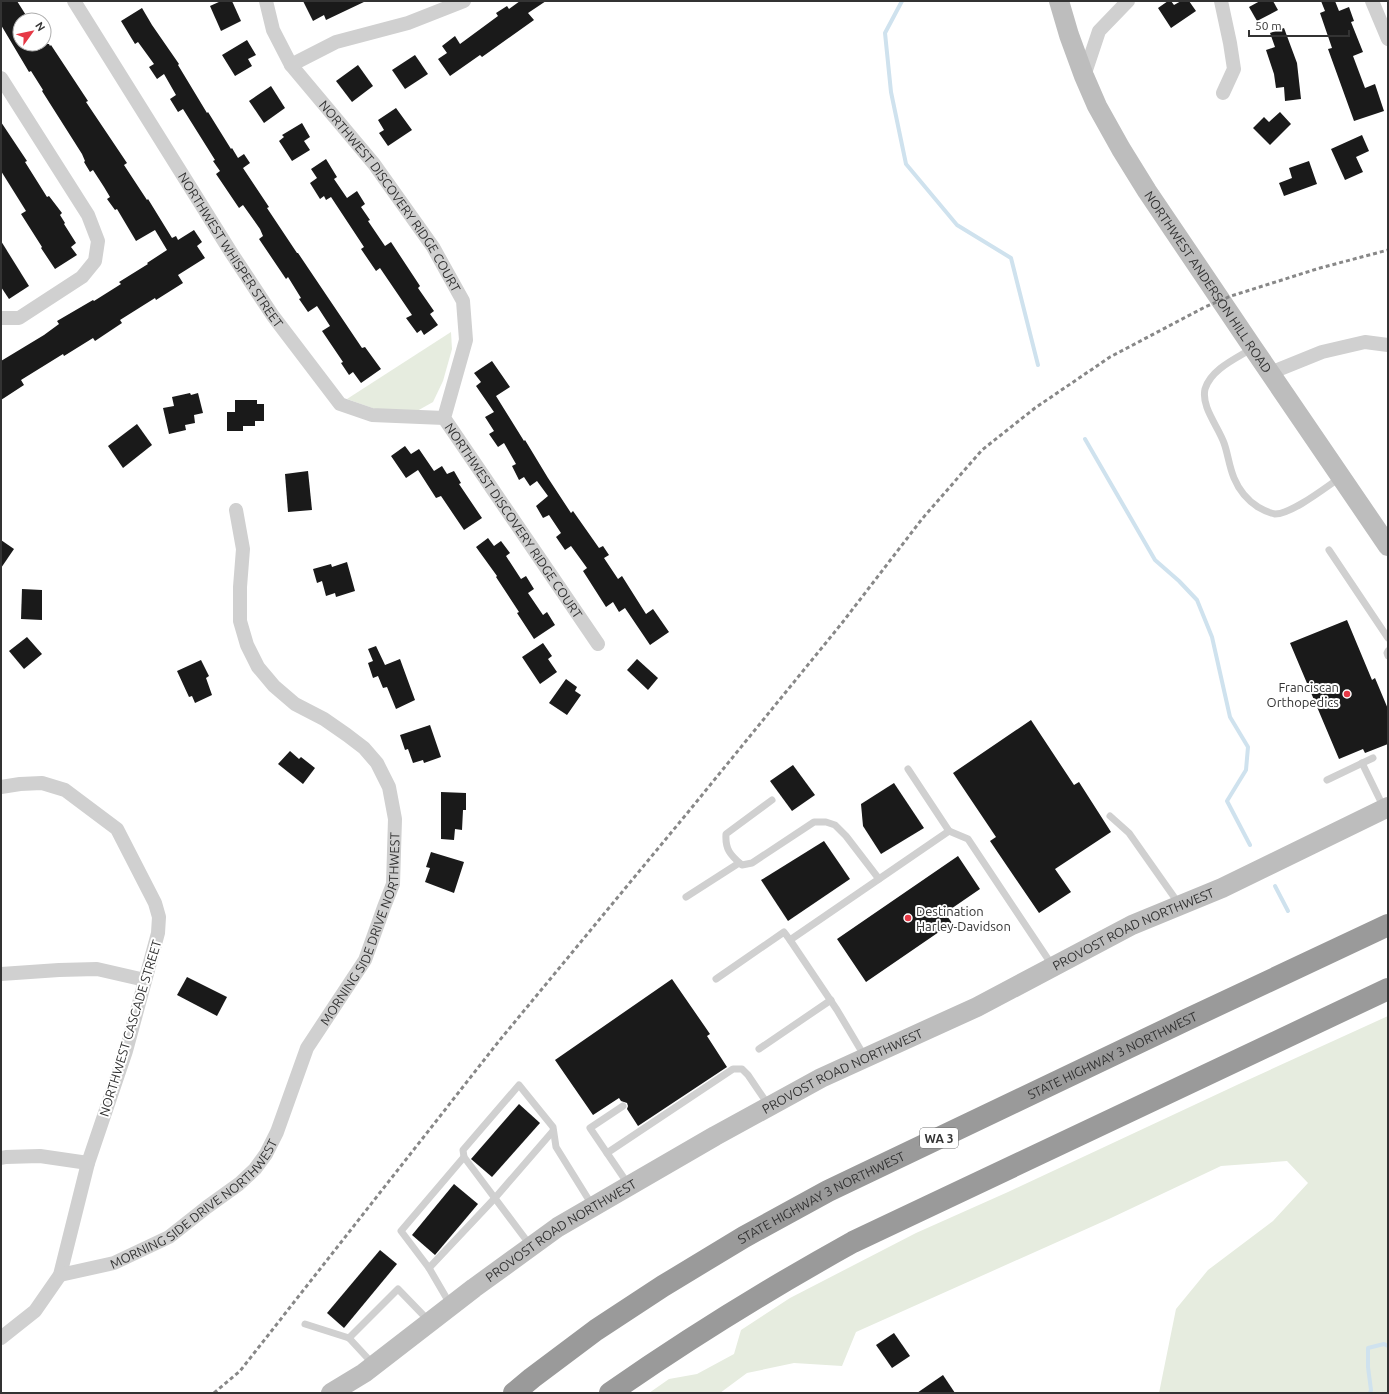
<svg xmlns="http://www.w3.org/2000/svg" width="1389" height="1394" viewBox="0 0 1389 1394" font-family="Ubuntu,sans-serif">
  <rect width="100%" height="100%" fill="#fff"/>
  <g fill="#e6ecdf">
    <path d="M451,332L452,349L443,381L433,402L417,411L378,410L347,399Z"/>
    <path d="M1388,1016V1393H1159L1176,1309L1208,1270L1273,1221L1308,1183L1287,1161L1221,1166L1111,1218L856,1332L842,1366L794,1363L747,1373L720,1393H649L669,1379L697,1374L734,1354L741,1330L790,1298L916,1233L1008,1192L1239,1084Z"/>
  </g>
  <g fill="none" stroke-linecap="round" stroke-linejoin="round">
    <g stroke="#cfe2ee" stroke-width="4">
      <path d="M902,1L885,33L891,92L906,164L957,225L1011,258L1038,365"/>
      <path d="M1085,439L1155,560L1179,581L1197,600L1212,637L1230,717L1248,747L1246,770L1227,801L1250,845"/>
      <path d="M1275,886L1288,911"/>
      <path d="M1370,1393L1371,1390L1368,1367V1348L1384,1344L1388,1346"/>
    </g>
  </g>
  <g fill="#1a1a1a">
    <path d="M1,1H17L29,20H20V44H49L50,46L51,45L88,101L86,102L127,163L124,165L147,200L148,199L172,238L176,236L178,240L194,230L202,242L197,246L205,258L178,275L183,283L156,300L155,298L120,320L122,323L95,341L93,338L64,356L63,354L21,380L24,385L1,400V361L44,335L59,324L57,321L93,300L94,301L121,284L119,282L148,264L147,263L167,250L155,230L136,241L117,209L115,210L107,199L110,197L104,187L93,170L90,172L84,162L85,161L82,154L42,91L43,90L31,71L29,72L1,25Z"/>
    <path d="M221,1H232L241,21L221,31L210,6Z"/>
    <path d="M303,1H366L326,20L324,15L313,21Z"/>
    <path d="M520,1H546L528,13L534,20L482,57L480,55L450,76L438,59L447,53L442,46L455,36L460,44L498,16L496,13L507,6L509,9Z"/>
    <path d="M1168,1H1171L1174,5L1181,1H1189L1196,11L1171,28L1158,8Z"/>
    <path d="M1260,1H1273L1278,10L1257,21L1249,7Z"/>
    <path d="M1321,1H1335L1339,11L1349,7L1354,21L1351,22L1363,52L1353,56L1365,88L1375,84L1384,111L1354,121L1328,49L1332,48L1320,13L1325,11Z"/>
    <path d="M142,8L152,25L179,64L178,65L207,113L208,112L231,149L232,148L238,158L244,154L250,163L243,168L269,207L267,208L297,253H298L362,348L365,347L381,369L361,383L353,372L349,375L341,363L343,362L322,331L330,326L317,306L308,312L299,299L301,298L288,277L286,279L259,239L263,236L260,229L243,205L239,208L216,174L220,171L213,161L215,160L183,109L178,112L170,99L176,95L164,74L157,79L149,67L154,64L138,42L135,44L121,21Z"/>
    <path d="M1284,28L1297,63L1301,99L1285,101L1284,87L1276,88L1274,74L1266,50L1275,47L1270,33Z"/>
    <path d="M247,40L256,55L248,59L252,66L235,76L222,55Z"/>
    <path d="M415,55L428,74L405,89L392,70Z"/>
    <path d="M358,65L373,86L352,102L336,81Z"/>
    <path d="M271,86L285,108L264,123L249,101Z"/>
    <path d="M396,108L412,130L388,146L379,133L384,130L378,120Z"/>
    <path d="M1280,112L1291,124L1270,145L1253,128L1264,117L1269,122Z"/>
    <path d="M1,122L27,161L25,162L47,197L49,196L62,213L60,215L65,223L64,224L76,243L71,247L77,255L55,269L41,248L42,247L21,214L26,211L1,171Z"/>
    <path d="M302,123L310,137L304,141L310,150L292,161L279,141L284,137L282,135Z"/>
    <path d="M1362,135L1369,151L1356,157L1363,172L1345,180L1331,149Z"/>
    <path d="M326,159L337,177L334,179L347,198L357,191L365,204L361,207L370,220L368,221L385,246L391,242L420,286L418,288L434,311L430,314L438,325L424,335L421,330L417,333L406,318L412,315L380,268L376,271L361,249L364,247L331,197L326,200L324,196L320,199L310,183L317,178L311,169Z"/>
    <path d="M1309,161L1317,184L1284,196L1279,183L1292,178L1289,168Z"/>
    <path d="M1,241L29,286L9,299L1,287Z"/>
    <path d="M492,361L510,387L496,396L524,441L525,440L548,478L571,513L573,511L599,548L603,546L609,555L604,558L618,579L622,576L646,614L653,609L669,632L650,645L625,608L619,612L613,602L606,607L583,571L587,568L571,546L565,550L556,537L561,533L549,515L543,518L536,506L548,496L537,481L530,486L524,477L519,480L512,466L516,464L504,443L498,447L489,434L494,431L485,417L494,412L476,386L481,382L474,373Z"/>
    <path d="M190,393L191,395L198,393L203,413L194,415L195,423L185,425L186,430L169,434L163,408L174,406L172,397Z"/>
    <path d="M235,400H257V404H264V421H255V426H243V431H227V412H235Z"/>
    <path d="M137,424L152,445L123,468L108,446Z"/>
    <path d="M405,446L411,454L419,449L434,471L442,466L447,474L454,471L461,483L459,484L482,518L464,530L441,496L436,498L418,470L406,478L391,456Z"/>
    <path d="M308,471L312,510L288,512L285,474Z"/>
    <path d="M488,538L494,546L501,541L510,553L506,556L521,579L526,576L534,589L528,593L543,615L547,612L555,625L534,639L517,613L519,612L496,577L497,576L476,547Z"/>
    <path d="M1,540L14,549L1,568Z"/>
    <path d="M347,562L355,591L336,597L335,593L326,596L322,581L317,583L313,569L331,564L332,567Z"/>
    <path d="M22,589L42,590V620L21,619Z"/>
    <path d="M1347,620L1372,680L1375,678L1388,709V744L1365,753L1363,749L1339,759L1290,643Z"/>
    <path d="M27,637L42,654L24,669L9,651Z"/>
    <path d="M543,643L552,656L548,659L557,672L540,684L522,657Z"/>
    <path d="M376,646L385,665L400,659L415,700L396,709L387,687L383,688L378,676L373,678L368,663L373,661L368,649Z"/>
    <path d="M637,659L658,678L648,690L627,670Z"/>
    <path d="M201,660L209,676L206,678L212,695L195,703L192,696L189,697L177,671Z"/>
    <path d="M566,679L577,687L575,691L581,695L567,715L549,703Z"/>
    <path d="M1031,720L1074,785L1079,782L1111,832L1055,869L1071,892L1039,913L990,841L996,837L953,773Z"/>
    <path d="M430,725L441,757L424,763L423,760L413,763L408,749L405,750L400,735Z"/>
    <path d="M290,751L299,759L301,757L315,768L303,784L278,764Z"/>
    <path d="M793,765L815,795L792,811L770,781Z"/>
    <path d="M894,783L924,828L881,854L863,826L861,804Z"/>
    <path d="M441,792L466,793V810H463L462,830L455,829L454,840L441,839Z"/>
    <path d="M824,841L850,879L788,921L761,880Z"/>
    <path d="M431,852L464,862L454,893L425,882L430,868L426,867Z"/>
    <path d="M958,856L980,889L945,913L952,923L866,982L837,939Z"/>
    <path d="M187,977L227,997L217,1016L177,995Z"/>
    <path d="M672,979L710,1034L707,1036L727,1067L638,1126L627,1109L628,1106L627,1103L621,1101L619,1098L593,1115L555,1060Z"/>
    <path d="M519,1104L540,1123L492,1177L471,1159Z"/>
    <path d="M454,1184L478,1204L435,1255L412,1235Z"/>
    <path d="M380,1250L397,1264L344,1328L327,1313Z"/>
    <path d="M894,1333L910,1356L892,1368L876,1345Z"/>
    <path d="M943,1375L955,1393H917Z"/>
  </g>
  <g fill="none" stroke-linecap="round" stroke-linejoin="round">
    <g stroke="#d0d0d0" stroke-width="7">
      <path d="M1253,348C1237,358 1211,369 1205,389C1201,407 1218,426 1224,443C1228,454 1229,466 1234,478C1239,490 1247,500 1258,507C1263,510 1270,513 1275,514C1292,514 1326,487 1341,477"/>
      <path d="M1329,550L1388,638"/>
      <path d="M1388,651L1387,653L1388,656"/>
      <path d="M1362,763L1384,808"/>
      <path d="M908,769L949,831L968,839L1052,965"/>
      <path d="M1327,780L1373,758"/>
      <path d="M772,800L726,834C725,849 730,855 742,865L752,863L814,822H826L835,825L846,836L879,879"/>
      <path d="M1110,816L1129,833L1179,904"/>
      <path d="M686,897L739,863"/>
      <path d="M716,979L784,932L790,940"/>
      <path d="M759,1049L831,1000"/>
      <path d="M865,1057L837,1010L790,940L949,831"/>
      <path d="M623,1106L590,1128L628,1184"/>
      <path d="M607,1153L733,1069H742L748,1075L769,1106"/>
      <path d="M464,1157L463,1150L519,1085L553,1127L556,1147L592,1205"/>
      <path d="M429,1268L495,1198L553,1131"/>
      <path d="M450,1304L429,1268L401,1231L464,1157L530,1245"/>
      <path d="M305,1324L349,1338L373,1364"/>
      <path d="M349,1338L398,1289L429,1321"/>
    </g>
    <g stroke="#d0d0d0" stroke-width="14">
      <path id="s1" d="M74,1L232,254L273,316L340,404L372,415L444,418"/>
      <path id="s2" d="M266,1L273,30L291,65L374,164L433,247L463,301L466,340L444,418L598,644"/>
      <path d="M1221,1L1230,43L1234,69L1223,93"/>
      <path d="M1372,1L1388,39"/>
      <path d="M291,65L336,42L408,23L464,1"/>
      <path d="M1084,76L1099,31L1128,1"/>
      <path d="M1,78L88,215L98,241L95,261L82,277L19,318H1"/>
      <path d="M1270,373L1322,352L1365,342L1388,345"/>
      <path d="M1,787L20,784L42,783L65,790L117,829L155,903L159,917L158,933L126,1051L88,1163L60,1275L35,1311L1,1338"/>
      <path d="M1,974L59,970L97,969L145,980"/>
      <path d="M1,1158L6,1157L40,1156L88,1163"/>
      <path id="s3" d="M60,1275L114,1263L169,1237L207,1207L239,1184L255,1169L266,1154L277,1132L307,1048L365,960L384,907L393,884L395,819L389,787L377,763L364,748L347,735L324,719L295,704L274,686L258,667L247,645L240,621V587L243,549L236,510"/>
    </g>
    <g stroke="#bdbdbd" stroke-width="20">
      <path id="s4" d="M1059,1L1069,35L1084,76L1097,106L1121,149L1147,191L1253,348L1388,546"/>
      <path id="s5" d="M331,1393L364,1373L474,1288L558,1227L715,1136L821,1078L977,1007L1132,925L1222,888L1388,807"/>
    </g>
    <g stroke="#9a9a9a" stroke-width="22">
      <path id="s6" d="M514,1393L532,1378L596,1330L663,1286L744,1237L828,1191L1186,1020L1388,925"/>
      <path d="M610,1393C689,1338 770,1288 853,1242L1388,989"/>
    </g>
    <path stroke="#888" stroke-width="3" stroke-dasharray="4 3" stroke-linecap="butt" d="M214,1393L240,1371L499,1041L689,811L842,623L922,519L982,450L1035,408L1110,357L1205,307L1231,296L1320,268L1388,250"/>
  </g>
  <g fill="#e63946" stroke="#fff" stroke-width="1.5">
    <circle cx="1347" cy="694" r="4"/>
    <circle cx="908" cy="918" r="4"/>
  </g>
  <g text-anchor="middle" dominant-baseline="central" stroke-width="4" stroke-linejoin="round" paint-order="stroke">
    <rect fill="#fff" stroke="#707070" stroke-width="1" x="920" y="1128" width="38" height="20" rx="3"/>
    <g font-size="12" font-weight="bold" fill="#333">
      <text x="939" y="1138">WA 3</text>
    </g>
    <g font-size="13" fill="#333" stroke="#fff">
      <text stroke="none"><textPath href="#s2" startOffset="234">NORTHWEST DISCOVERY RIDGE COURT</textPath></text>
      <text stroke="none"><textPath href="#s1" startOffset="294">NORTHWEST WHISPER STREET</textPath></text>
      <text stroke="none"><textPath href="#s4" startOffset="320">NORTHWEST ANDERSON HILL ROAD</textPath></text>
      <text stroke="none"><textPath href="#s2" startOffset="606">NORTHWEST DISCOVERY RIDGE COURT</textPath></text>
      <text stroke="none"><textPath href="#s3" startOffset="492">MORNING SIDE DRIVE NORTHWEST</textPath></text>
      <text stroke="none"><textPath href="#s5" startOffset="930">PROVOST ROAD NORTHWEST</textPath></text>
      <text transform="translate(130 1028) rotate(-73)">NORTHWEST CASCADE STREET</text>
      <text stroke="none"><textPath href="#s6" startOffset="689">STATE HIGHWAY 3 NORTHWEST</textPath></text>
      <text stroke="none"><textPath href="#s5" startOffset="606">PROVOST ROAD NORTHWEST</textPath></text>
      <text stroke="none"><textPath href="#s6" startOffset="365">STATE HIGHWAY 3 NORTHWEST</textPath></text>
      <text stroke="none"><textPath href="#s3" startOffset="156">MORNING SIDE DRIVE NORTHWEST</textPath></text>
      <text stroke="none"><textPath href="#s5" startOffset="282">PROVOST ROAD NORTHWEST</textPath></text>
    </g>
    <g font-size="13" fill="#333" stroke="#fff" text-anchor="end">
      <text x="1339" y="687">Franciscan<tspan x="1339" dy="15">Orthopedics</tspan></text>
      <text x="916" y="911" text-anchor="start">Destination<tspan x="916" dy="15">Harley-Davidson</tspan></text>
    </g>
  </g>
  <rect width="1389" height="1394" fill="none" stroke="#333333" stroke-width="4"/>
  <g transform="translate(32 32) rotate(57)"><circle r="19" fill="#ffffff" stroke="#adadad"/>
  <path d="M0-3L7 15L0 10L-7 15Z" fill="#e63946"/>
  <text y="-6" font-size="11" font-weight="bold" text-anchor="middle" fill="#333333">N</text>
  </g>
  <path d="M1249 30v6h100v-6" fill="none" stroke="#333333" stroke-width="2"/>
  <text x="1255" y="30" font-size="12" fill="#333333" stroke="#ffffff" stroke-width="3" paint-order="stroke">50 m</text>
</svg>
